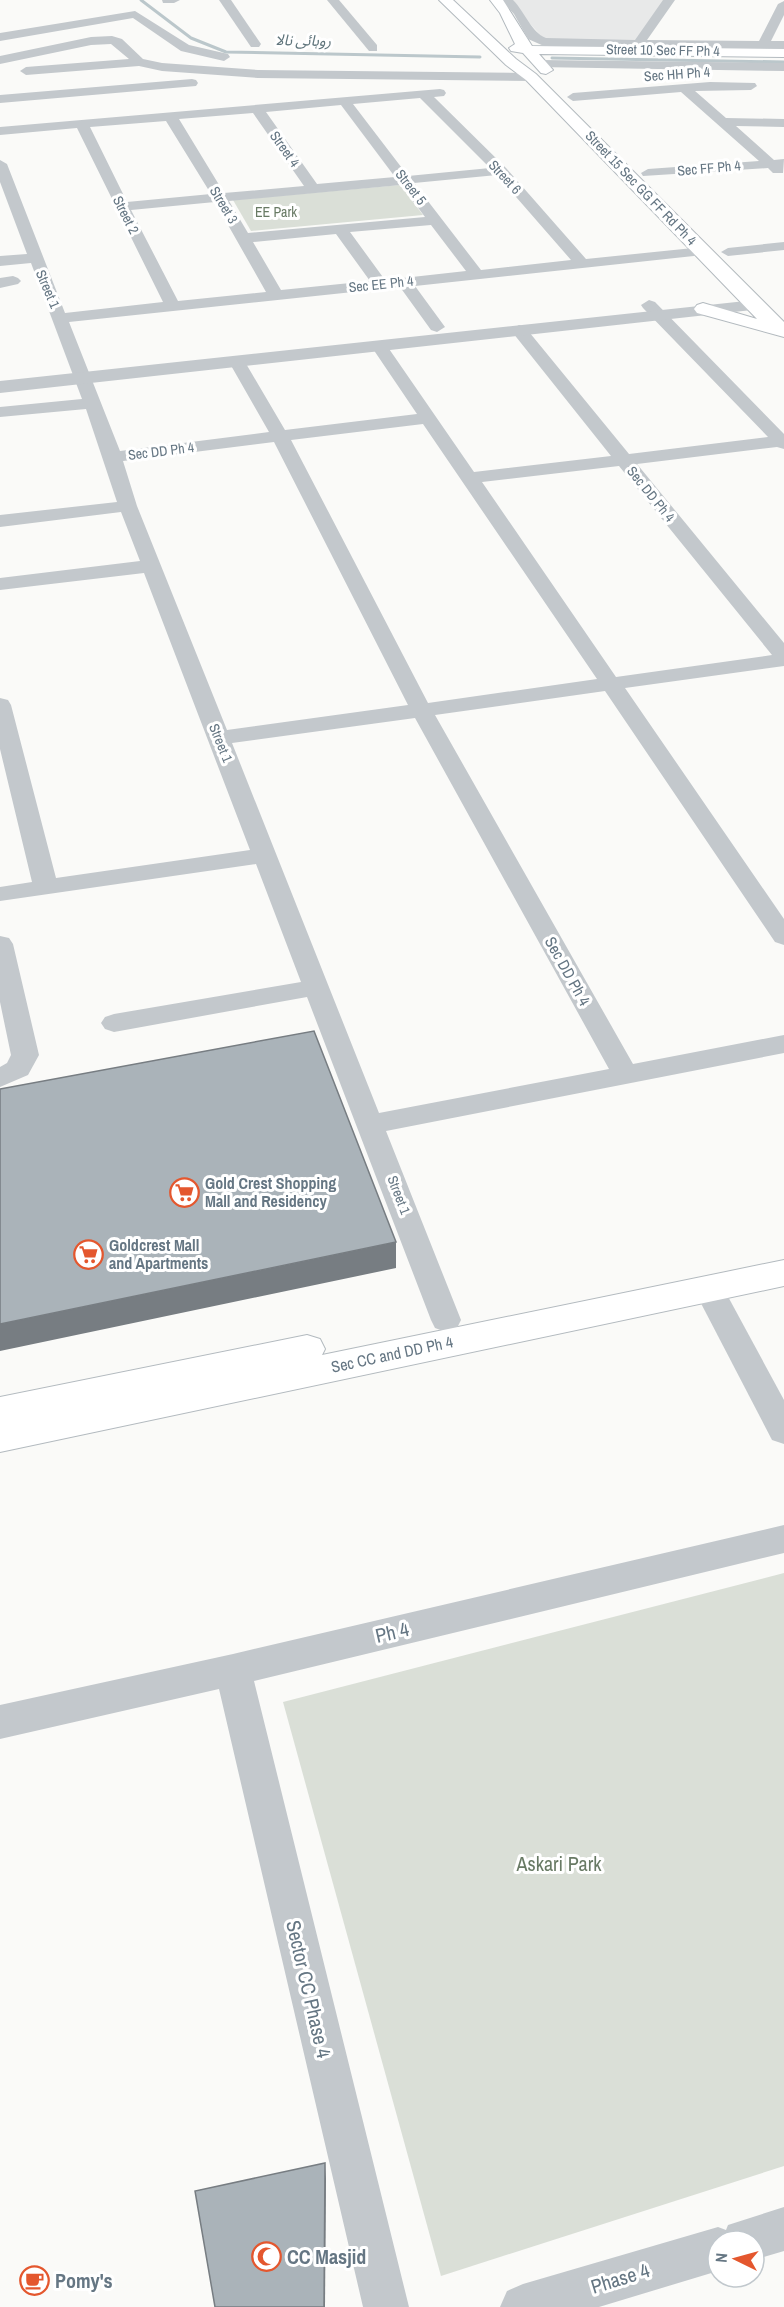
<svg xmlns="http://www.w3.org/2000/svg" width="784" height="2307" viewBox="0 0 784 2307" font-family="'Archivo Narrow','Noto Sans Arabic',sans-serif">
  <rect width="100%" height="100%" fill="#fafaf8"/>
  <path fill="#e8e9e9" d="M508,0H667L635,43L545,40Z"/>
  <g fill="#dadfd7">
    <path d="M400,185L423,215L251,231L233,200Z"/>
    <path d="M784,1573V2166L441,2276L283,1702Z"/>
  </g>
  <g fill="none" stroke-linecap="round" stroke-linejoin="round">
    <g stroke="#bbc7cb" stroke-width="3">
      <path d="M141,0L191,38L226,52L480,57"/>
      <path d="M552,58L784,62"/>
    </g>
    <defs>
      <g id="secondary">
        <path d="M439,0H453L516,59L536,74L784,322V337L697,313L694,309L697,305L703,303L757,319L526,80L506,65Z"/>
        <path d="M490,0H503L532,46L784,49V57L539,54L553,70L546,74L541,73L523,53L511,51L509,48L515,44L500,13Z"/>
        <path d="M784,1260V1286L0,1452V1397L307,1335L320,1339L325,1349L322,1355Z"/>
      </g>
    </defs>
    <use href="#secondary" stroke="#b3babf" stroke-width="2"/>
    <g fill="#c3c8cc" fill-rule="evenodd">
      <path d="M162,0H180L174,3H163Z"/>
      <path d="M219,0H231L261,44L259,47H251Z"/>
      <path d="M327,0H339L377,45V51H369Z"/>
      <path d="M501,0H513C525,12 531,32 546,38L635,40L663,0H675L647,40L759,41L778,4L784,1V15L771,41H784V49L544,46L528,39L514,14Z"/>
      <path d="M135,11L189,45L228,54L230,57L224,61L181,51L133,18L0,41V33Z"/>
      <path d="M112,36L122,39L143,59L162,63L258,70L531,73L537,77L531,81L258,78L162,71L139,66L26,75L20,71L26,67L129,59L111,44L91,45L0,64V56L91,37Z"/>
      <path d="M541,60L784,63V71L537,67V61Z"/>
      <path d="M192,79L196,80L198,83L196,86L0,103V95Z"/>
      <path d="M710,82L755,83L757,86L751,90L695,91L726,118L784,119V127L736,126L774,160L784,159L783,173H773L768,168L643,176L641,173L648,169L759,161L681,92L573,101L567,97L573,93Z"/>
      <path d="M440,89L444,90L446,93L444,96L434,97L506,168L586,259L703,247L710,251L703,255L415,286L445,327L437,332L431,330L400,287L69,322L120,451L269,432L229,362L237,357L245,362L285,430L417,414L371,346L379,341L385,343L474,472L611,456L513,333L511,330L519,325L525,327L629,454L768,437L643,308L641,305L649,300L655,302L784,434V449L777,447L637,464L784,643V666L625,688L784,919V945L775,942L605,691L435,715L633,1064L784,1035V1053L386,1131L461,1320L457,1328L446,1332L435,1328L431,1320L307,997L114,1032L105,1029L101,1023L105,1017L114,1014L301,982L256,864L0,901V887L32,882L0,749V698L8,700L11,705L56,878L250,850L144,573L0,590V578L140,561L121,512L0,527V515L117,502L86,409L0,417V407L82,399L31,263L0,266V256L27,254L0,182V160L7,164L65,313L163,302L77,128L0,135V127ZM420,98L490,168L408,176L353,104ZM341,105L395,177L317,184L266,112ZM253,113L304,186L224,193L179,119ZM166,121L211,194L127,202L90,127ZM497,175L571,260L481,270L414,183ZM401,185L425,217L248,233L229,201ZM215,202L266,292L178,301L131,210ZM431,225L466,271L385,280L350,232ZM336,234L370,281L281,290L253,242ZM423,424L597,679L428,703L291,440ZM274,442L408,705L227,730L137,506L123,461ZM619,466L772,655L616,677L482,482ZM415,718L609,1069L379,1113L232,743Z"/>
      <path d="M784,242V250L728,256L721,252L728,248Z"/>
      <path d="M13,276L18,278L21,281L18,284L0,288V278Z"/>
      <path d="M0,936L9,938L13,944L39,1055L28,1075L0,1087V1067L7,1063L11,1055L0,1002Z"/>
      <path d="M708,1277L719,1280L784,1400V1444L772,1440L693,1288L697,1280Z"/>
      <path d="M784,1525V1553L254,1681L409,2307H363L219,1689L0,1739V1705L233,1654Z"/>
      <path d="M784,2207V2251L754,2260V2241H718V2271L599,2307H500L507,2291L523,2284L718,2227L726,2230L728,2225Z"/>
    </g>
    <path fill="#c3c8cc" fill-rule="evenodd" d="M755,300L761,301L764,305L761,309L0,393V381Z"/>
    <use href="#secondary" fill="#fff" fill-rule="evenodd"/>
  </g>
  <g fill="#777d82">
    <path d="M396,1242V1268L0,1351V1324Z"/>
    <path d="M325,2163L326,2179L325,2307H324Z"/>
  </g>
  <g fill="#aab3b9" stroke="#777d82" stroke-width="1.5">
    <path d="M314,1031L396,1242L0,1324V1089Z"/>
    <path d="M325,2163L324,2307H215L195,2191Z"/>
  </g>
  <defs>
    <symbol id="supermarket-ring" viewBox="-11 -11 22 22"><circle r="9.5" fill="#fff" stroke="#e4572e" stroke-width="1.5"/><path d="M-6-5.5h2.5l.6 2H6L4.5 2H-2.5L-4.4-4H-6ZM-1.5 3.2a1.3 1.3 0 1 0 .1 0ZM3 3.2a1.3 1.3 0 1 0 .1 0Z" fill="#e4572e"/></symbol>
    <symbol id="mosque-ring" viewBox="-11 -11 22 22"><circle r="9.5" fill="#fff" stroke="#e4572e" stroke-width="1.5"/><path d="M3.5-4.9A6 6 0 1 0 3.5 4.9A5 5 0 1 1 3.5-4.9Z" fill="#e4572e"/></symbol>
    <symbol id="cafe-ring" viewBox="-11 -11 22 22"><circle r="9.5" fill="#fff" stroke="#e4572e" stroke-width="1.5"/><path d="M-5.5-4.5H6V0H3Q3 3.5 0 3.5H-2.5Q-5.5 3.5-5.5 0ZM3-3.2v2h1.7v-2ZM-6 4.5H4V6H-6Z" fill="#e4572e"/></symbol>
  </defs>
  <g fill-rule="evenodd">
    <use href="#supermarket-ring" x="168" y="1176" width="33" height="33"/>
    <use href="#supermarket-ring" x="72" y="1238" width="33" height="33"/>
    <use href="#mosque-ring" x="250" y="2240" width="33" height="33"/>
    <use href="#cafe-ring" x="18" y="2264" width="33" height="33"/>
  </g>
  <g text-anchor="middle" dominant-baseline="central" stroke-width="6" stroke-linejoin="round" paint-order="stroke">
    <g font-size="14" fill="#657683" stroke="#fff">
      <text transform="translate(663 50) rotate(1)">Street 10 Sec FF Ph 4</text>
      <text transform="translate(677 74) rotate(-4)">Sec HH Ph 4</text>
      <text transform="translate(285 149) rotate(55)">Street 4</text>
      <text transform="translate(709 168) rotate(-5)">Sec FF Ph 4</text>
      <text transform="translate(505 177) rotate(47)">Street 6</text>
      <text transform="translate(411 187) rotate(52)">Street 5</text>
      <text transform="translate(641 188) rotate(46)">Street 15 Sec GG FF Rd Ph 4</text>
      <text transform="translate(224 205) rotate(59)">Street 3</text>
      <text transform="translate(126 215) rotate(63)">Street 2</text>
      <text transform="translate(381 284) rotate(-6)">Sec EE Ph 4</text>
      <text transform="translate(48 289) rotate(67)">Street 1</text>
      <text transform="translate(161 451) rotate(-7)">Sec DD Ph 4</text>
      <text transform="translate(651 494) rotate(51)">Sec DD Ph 4</text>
      <text transform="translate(221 743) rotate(68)">Street 1</text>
      <text transform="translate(399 1195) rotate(69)">Street 1</text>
    </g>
    <g font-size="14" fill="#687a64" stroke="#fff">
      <text x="276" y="212">EE Park</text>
    </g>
    <g font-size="15" font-style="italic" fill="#60757c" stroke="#fff">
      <text transform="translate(303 40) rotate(1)">روہائی نالا</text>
    </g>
    <g font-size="16" fill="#657683" stroke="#fff">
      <text transform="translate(568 971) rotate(61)">Sec DD Ph 4</text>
      <text transform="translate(392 1354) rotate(-12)">Sec CC and DD Ph 4</text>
    </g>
    <g font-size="16" font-weight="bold" fill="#657683" stroke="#fff" text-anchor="start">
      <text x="205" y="1183">Gold Crest Shopping<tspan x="205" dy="18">Mall and Residency</tspan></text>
      <text x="109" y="1245">Goldcrest Mall<tspan x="109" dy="18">and Apartments</tspan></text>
    </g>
    <g font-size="20" fill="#657683" stroke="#fff">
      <text transform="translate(392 1632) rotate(-13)">Ph 4</text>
      <text transform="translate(309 1989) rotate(77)">Sector CC Phase 4</text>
      <text transform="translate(620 2278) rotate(-17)">Phase 4</text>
    </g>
    <g font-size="20" fill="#687a64" stroke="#fff">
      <text x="559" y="1863">Askari Park</text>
    </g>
    <g font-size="20" font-weight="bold" fill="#657683" stroke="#fff" text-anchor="start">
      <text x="287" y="2256">CC Masjid</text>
      <text x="55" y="2280">Pomy's</text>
    </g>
  </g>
  <g transform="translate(736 2259) rotate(275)"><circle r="28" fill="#ffffff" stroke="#c1c8cd" stroke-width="1.5"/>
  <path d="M0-4.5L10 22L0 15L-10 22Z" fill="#e4572e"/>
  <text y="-9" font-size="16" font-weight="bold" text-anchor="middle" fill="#657683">N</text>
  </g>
</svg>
